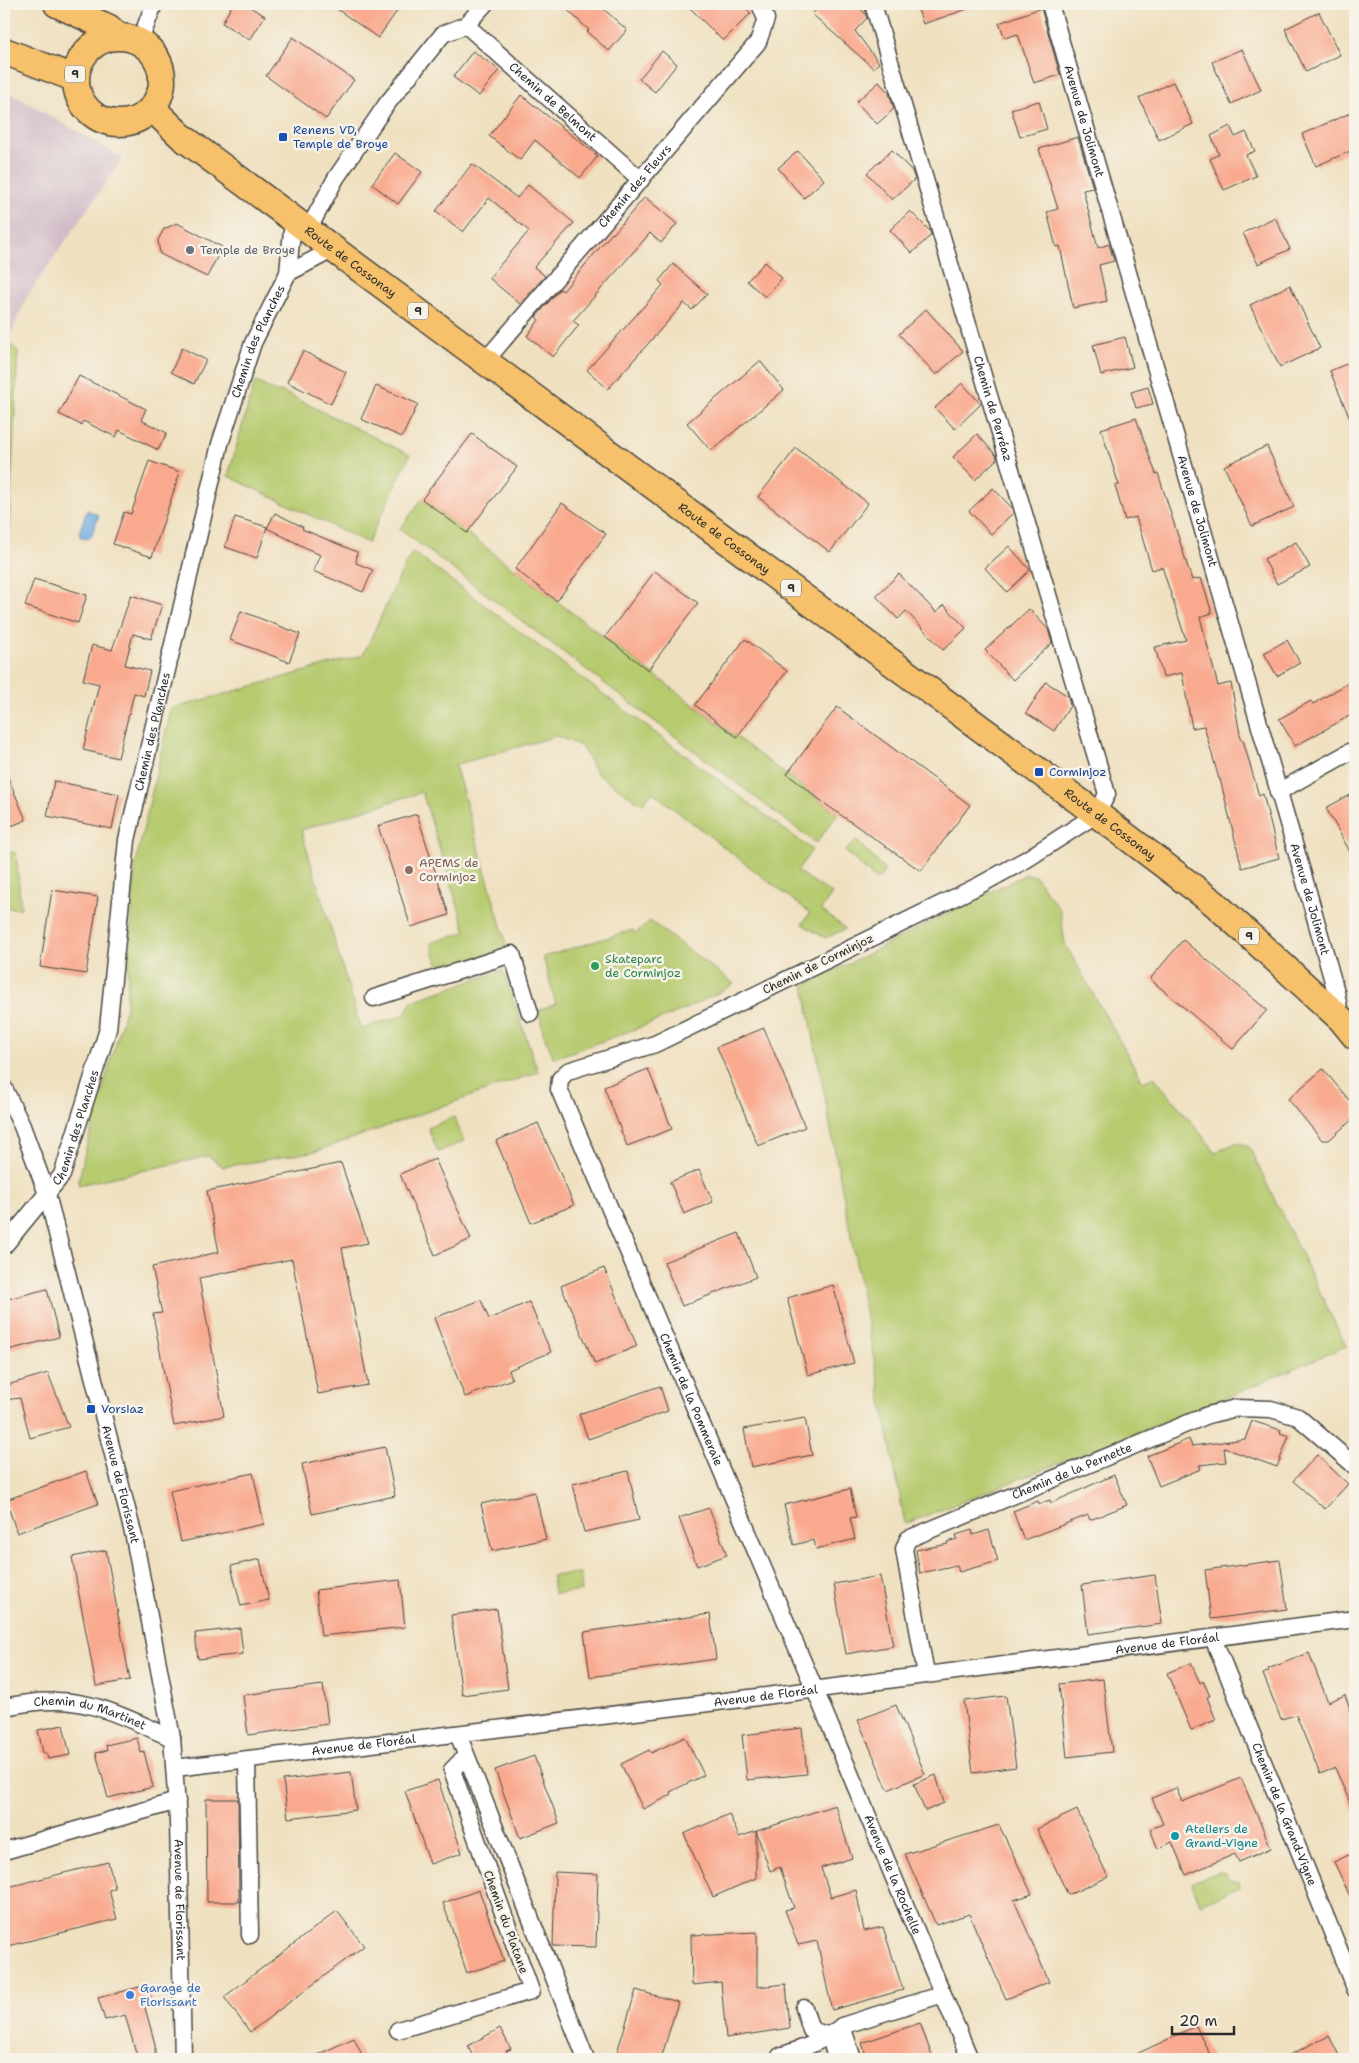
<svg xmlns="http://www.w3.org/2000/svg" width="1359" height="2063" viewBox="0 0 1359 2063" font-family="'Shantell Sans',sans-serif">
  <rect width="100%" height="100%" fill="#f7f3e8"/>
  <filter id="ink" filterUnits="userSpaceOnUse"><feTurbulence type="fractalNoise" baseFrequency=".02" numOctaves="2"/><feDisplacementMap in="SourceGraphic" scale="10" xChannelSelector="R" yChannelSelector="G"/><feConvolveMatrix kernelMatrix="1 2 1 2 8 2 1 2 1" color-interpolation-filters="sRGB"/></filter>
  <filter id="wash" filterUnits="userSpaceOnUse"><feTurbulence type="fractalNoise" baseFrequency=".0096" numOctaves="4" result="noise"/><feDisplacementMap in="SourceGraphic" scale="20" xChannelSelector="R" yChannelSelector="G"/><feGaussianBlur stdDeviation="1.12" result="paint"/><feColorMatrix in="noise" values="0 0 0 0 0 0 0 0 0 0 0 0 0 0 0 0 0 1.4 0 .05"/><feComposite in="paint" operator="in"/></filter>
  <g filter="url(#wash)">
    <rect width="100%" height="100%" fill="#efe0c0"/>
    <path fill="#d1bdc9" d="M4,89L123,158L28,295L4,349Z"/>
    <g fill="#b6ca6e" stroke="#707a4c">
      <path d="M7,342L18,351L4,625V349Z"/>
      <path d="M255,381L276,392H283L410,455L368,543L228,476Z"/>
      <path d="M422,499L838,814L816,843L400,529Z"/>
      <path d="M413,552L812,850L797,871L832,894L821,910L846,929L825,938L802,924L810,913L652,792L642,804L597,774L581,746L556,736L455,765L506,943L500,951L445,968L436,961L431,943L466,932L422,792L301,830L361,1029L404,1015L412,1001L503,970L538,1072L317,1151L223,1167L209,1156L78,1185L85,1152L126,1007L135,866L171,709L363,655L405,565Z"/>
      <path d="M856,840L885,870L880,878L875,879L845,851Z"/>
      <path d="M4,851L16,853L21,908H4Z"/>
      <path d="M1026,874L1035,876L1060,910L1065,944L1143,1082L1154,1077L1216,1152L1238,1142L1249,1147L1346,1346L1228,1397L905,1524L804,986Z"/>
      <path d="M650,921L734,984C677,1017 616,1036 554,1058L543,1033L539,1010L556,1004L543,957L633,930L635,934Z"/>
      <path d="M454,1117L464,1141L438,1152L428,1128Z"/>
      <path d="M580,1573L582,1591L554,1594L552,1576Z"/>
      <path d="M1218,1872L1225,1873L1229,1880L1239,1882L1240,1887L1200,1904L1192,1885L1193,1882Z"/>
    </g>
    <path fill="#6fade1" stroke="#4d6c86" d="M87,510L99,515L91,537L87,539L81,537L79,533Z"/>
    <g id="blocks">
      <g fill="#f9a98e">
        <path d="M233,4H245L265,16L250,40L222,23Z"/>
        <path d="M330,4H402L378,38Z"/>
        <path d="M561,4H598L627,30L609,51L587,32L589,30Z"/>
        <path d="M686,4H741L751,13L723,41Z"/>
        <path d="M821,4H855L865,13L867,18L855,31L879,63L873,68L812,14Z"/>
        <path d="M916,4H973V7L923,24Z"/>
        <path d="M1041,8L1060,75L1034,83L1018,34L1005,38L999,23Z"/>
        <path d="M1319,12L1340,55L1306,72L1285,29Z"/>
        <path d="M293,37L354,80L326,119L266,76Z"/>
        <path d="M1242,49L1261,90L1231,104L1212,62Z"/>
        <path d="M473,51L499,70L479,96L453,77Z"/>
        <path d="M662,51L677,64L655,92L639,79Z"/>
        <path d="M879,82L889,93L894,109L877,124L856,102Z"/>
        <path d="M1173,82L1193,124L1159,140L1139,98Z"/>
        <path d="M521,95L598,156L580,178L535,140L520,160L489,136Z"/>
        <path d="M1039,101L1047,129L1020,137L1011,109Z"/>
        <path d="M1355,111V149L1316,166L1302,134Z"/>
        <path d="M1230,126L1235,137L1246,132L1255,151L1246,155L1256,176L1224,190L1210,159L1219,154L1211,136Z"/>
        <path d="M1078,137L1093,188L1083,190L1098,248L1109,244L1114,261L1099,265L1107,301L1073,308L1060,246L1056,247L1047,212L1058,209L1039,149Z"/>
        <path d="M892,150L912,171L915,179L892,200L867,173Z"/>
        <path d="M798,151L824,180L804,198L778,168Z"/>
        <path d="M395,153L422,172L398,204L372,184Z"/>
        <path d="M472,164L517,198L528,185L574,223L534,267L545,276L520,304L489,278L529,231L489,198L463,232L436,211Z"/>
        <path d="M645,197L677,224L661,243L650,233L573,321L579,325L553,357L527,336L539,320L536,317L560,289L563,291L612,233L613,234Z"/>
        <path d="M910,211L930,231L931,235L912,253L890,230Z"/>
        <path d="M1275,217L1290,249L1258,264L1243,233Z"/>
        <path d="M177,223L222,247L207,277L160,254L158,240L164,229Z"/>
        <path d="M765,262L782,278L765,297L747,281Z"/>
        <path d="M673,264L707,294L692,310L684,303L608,389L587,370L663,285L659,281Z"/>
        <path d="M1290,285L1320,348L1280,367L1250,305Z"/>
        <path d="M926,309L963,351L936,375L899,334Z"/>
        <path d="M1125,337L1133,367L1101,375L1093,345Z"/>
        <path d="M182,348L206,360L194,384L171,372Z"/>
        <path d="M303,351L346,372L331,404L287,382Z"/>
        <path d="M1355,360V431L1330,371Z"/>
        <path d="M760,361L784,390L711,451L687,423Z"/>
        <path d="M79,376L146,409L141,420L167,433L158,450L119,430L116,437L83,421L81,425L59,414Z"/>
        <path d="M962,383L981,404L955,429L935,408Z"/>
        <path d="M376,386L418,404L402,437L361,419Z"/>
        <path d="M1148,387L1153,404L1136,408L1131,392Z"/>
        <path d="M1136,418L1156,474L1158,473L1192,580L1201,578L1212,613L1200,617L1218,686L1231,683L1241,740H1243L1259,796L1263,794L1279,858L1242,868L1220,779H1219L1204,726L1192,728L1182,673L1163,677L1155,647L1186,640L1162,567L1152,570L1136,517L1125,520L1115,486L1119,485L1101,429Z"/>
        <path d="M472,434L517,467L467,533L422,499Z"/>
        <path d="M977,434L996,455L997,459L975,480L953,457Z"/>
        <path d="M1267,446L1294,507L1252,526L1224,466Z"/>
        <path d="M796,448L868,503L830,552L758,497Z"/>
        <path d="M149,461L180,472L152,557L113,544L124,512L131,514Z"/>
        <path d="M993,488L1012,508L1013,513L991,534L969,511Z"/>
        <path d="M562,503L606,534L557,601L515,569Z"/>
        <path d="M275,513L303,527L302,529L357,552L356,563L373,570L363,592L313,571L320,555L267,528Z"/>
        <path d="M235,517L267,527L257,558L225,547Z"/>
        <path d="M1296,542L1310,567L1277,584L1264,559Z"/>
        <path d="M1009,546L1030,570L1007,592L985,568Z"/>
        <path d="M655,571L698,603L648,670L605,637Z"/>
        <path d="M899,574L936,612L944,605L966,628L943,650L906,611L898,619L876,596Z"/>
        <path d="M34,579L87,595L78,623L25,606Z"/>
        <path d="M131,595L162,605L151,639L133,634L125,665L150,671L144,696L134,693L118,758L83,750L99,684L83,680L92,645L112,650Z"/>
        <path d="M1029,609L1048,629L1052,643L1013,680L985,650Z"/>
        <path d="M241,611L300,634L289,662L230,640Z"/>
        <path d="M745,639L787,671L737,737L695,705Z"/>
        <path d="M1287,640L1300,663L1277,676L1264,653Z"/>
        <path d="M1355,679V713L1295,746L1279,719L1311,701L1313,704Z"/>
        <path d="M1046,682L1068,696L1070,706L1054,731L1026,713Z"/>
        <path d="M837,707L970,805L921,871L828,806L787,774Z"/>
        <path d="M4,768L26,820L4,829Z"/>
        <path d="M54,781L119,794L112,829L47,816Z"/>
        <path d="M1355,792V861L1326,808Z"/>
        <path d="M417,814L449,915L411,927L378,826Z"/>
        <path d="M52,890L98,897L86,974L40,967Z"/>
        <path d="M1183,940L1267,1010L1233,1049L1150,979Z"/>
        <path d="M764,1028L805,1127L758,1146L717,1047Z"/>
        <path d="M648,1069L672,1129L627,1146L604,1087Z"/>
        <path d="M1323,1069L1355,1107V1117L1329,1140H1322L1288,1099Z"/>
        <path d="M538,1123L574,1205L531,1223L496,1141Z"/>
        <path d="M435,1159L471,1239L435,1255L400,1174Z"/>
        <path d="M341,1163L368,1243L342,1248L368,1385L318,1394L292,1259L199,1278L224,1416L174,1426L153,1314L162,1313L152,1267L219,1252L207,1191Z"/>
        <path d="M699,1170L713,1202L684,1214L670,1182Z"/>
        <path d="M739,1233L756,1277L682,1306L664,1262Z"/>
        <path d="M604,1268L637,1346L595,1364L561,1286Z"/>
        <path d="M833,1285L854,1363L808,1375L787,1298Z"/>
        <path d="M47,1289L59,1337L4,1351V1300Z"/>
        <path d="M481,1300L489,1319L529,1302L551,1352L509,1370L512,1379L465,1397L434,1318Z"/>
        <path d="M48,1373L69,1427L30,1438L20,1398L4,1400V1386Z"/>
        <path d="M660,1386L668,1411L588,1439L579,1414Z"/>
        <path d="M805,1418L812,1455L751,1467L744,1429Z"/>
        <path d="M1252,1421L1281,1430L1280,1433L1289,1436L1277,1467L1224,1448L1226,1462L1199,1465L1201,1469L1159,1486L1147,1456L1189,1439L1192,1446L1245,1439Z"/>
        <path d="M385,1447L395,1496L312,1514L302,1464Z"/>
        <path d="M1317,1455L1348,1484L1325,1509L1293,1481Z"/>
        <path d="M86,1471L98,1504L17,1533L6,1500Z"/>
        <path d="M628,1471L639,1520L584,1532L573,1484Z"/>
        <path d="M253,1473L264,1524L181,1542L170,1491Z"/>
        <path d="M1114,1475L1127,1505L1090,1520L1088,1515L1024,1540L1013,1511L1038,1501L1039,1504L1050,1500L1051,1503Z"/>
        <path d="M850,1489L856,1517L850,1518L855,1539L816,1549L814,1540L794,1545L784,1505Z"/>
        <path d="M535,1492L546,1539L492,1551L481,1504Z"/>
        <path d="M709,1508L727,1555L697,1566L679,1518Z"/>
        <path d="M972,1530L973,1535L989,1530L998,1561L959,1572L957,1565L920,1573L916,1550L948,1544L947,1542L957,1539L956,1535Z"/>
        <path d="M106,1550L130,1680L96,1686L72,1557Z"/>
        <path d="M260,1559L269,1600L241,1606L231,1566Z"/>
        <path d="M1280,1560L1287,1609L1211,1619L1205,1570Z"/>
        <path d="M1155,1575L1162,1624L1088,1634L1082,1585Z"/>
        <path d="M880,1576L893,1646L846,1654L834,1584Z"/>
        <path d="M400,1580L405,1627L321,1636L316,1590Z"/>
        <path d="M497,1609L508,1689L462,1695L451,1615Z"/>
        <path d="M710,1614L716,1659L590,1677L584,1632Z"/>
        <path d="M240,1628L243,1654L198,1659L195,1633Z"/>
        <path d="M1309,1653L1328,1702L1345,1695L1355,1722V1814L1335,1768L1320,1774L1296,1715L1281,1719L1263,1674L1269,1671L1268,1669Z"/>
        <path d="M1191,1663L1200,1683L1203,1681L1210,1696L1207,1697L1216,1720L1191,1730L1167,1673Z"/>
        <path d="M1103,1679L1112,1752L1067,1757L1059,1684Z"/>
        <path d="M323,1685L328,1724L248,1735L243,1695Z"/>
        <path d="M1006,1696L1016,1767L973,1773L964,1701Z"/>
        <path d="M896,1705L925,1774L888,1790L858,1720Z"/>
        <path d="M63,1725L70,1755L48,1759L46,1753H43L38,1730Z"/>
        <path d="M802,1728L807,1774L747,1780L742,1735Z"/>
        <path d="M685,1737L704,1775L670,1792L671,1795L643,1809L621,1764L649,1750L651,1753Z"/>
        <path d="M137,1738L141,1753L144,1752L153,1787L108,1798L96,1753L107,1750L106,1745Z"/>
        <path d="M534,1756L559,1823L520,1838L495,1770Z"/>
        <path d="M351,1772L356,1810L288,1818L283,1780Z"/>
        <path d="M936,1775L944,1803L925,1811L914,1784Z"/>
        <path d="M1241,1778L1271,1848L1239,1862L1235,1854L1186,1875L1172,1842L1158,1849L1150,1829L1163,1824L1152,1798L1176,1788L1182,1802Z"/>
        <path d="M438,1780L462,1853L430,1864L405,1791Z"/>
        <path d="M206,1799H238L239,1902H207Z"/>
        <path d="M835,1805L852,1858L821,1868L831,1897L856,1890L864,1931L883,1927L903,1990L832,2010L817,1941L798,1945L785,1910L794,1908L780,1867L770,1871L756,1831V1878L713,1897L684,1834L729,1814L739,1837Z"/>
        <path d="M1077,1810L1108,1877L1068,1895L1037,1829Z"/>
        <path d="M999,1825L1032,1894L1014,1900L1049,1982L1006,1999L969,1914L936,1925L905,1854Z"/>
        <path d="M1355,1852V1907L1334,1862Z"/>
        <path d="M108,1862L115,1888L109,1890L117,1919L4,1947V1888Z"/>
        <path d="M555,1872L598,1874L596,1947L553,1946Z"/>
        <path d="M479,1890L504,1961L467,1973L443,1903Z"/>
        <path d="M337,1911L364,1946L250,2032L224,1997Z"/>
        <path d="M757,1932V1987L786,1984L790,2028L726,2038L721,1982L692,1985L691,1935Z"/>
        <path d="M147,1985L152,2002L144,2004L155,2044V2059H138L125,2015L105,2020L98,1998Z"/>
        <path d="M636,1990L678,2002L661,2059H615Z"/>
        <path d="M920,2023L933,2059H867L862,2043Z"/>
        <path d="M1196,2026L1212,2059H1126Z"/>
        <path d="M500,2028L511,2049L506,2051L510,2059H474L468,2046Z"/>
        <path d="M1329,2036L1341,2059H1281Z"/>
        <path d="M354,2038L364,2059H308Z"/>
      </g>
    </g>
  </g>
  <g filter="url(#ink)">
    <use href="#blocks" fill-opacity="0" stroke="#484641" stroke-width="1"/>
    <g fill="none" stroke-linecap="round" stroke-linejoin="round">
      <defs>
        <g id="street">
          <path id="s1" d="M873,4L1107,794L1097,814L1027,859L978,886L655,1044L568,1071L560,1079L559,1089L815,1690L970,2059"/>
          <path id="s2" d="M1050,4L1308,892L1336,992L1341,1019"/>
          <path id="s3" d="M466,25L641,180"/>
          <path d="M140,41L154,4"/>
          <path d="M308,230L336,178L386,105L443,34L466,25L485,4"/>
          <path d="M288,273L334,249"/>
          <path id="s4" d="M486,360L758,42L766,19L760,4"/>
          <path d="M1278,792L1355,749"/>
          <path d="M374,998L512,954L530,1013"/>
          <path id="s5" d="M4,1088L22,1126L47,1194L134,1537L172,1738L178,1821L183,2059"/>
          <path id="s6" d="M4,1246L62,1175L108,1029L127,840L220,444L253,343L288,273L293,220"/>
          <path id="s7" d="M1213,1638L1355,1989"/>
          <path id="s8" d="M926,1675L904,1549L908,1539L1208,1415L1236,1408L1271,1409L1298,1417L1355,1466"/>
          <path id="s9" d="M4,1707C20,1704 37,1701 54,1701C96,1700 134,1722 172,1738"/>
          <path d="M458,1734L586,2059"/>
          <path d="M247,1760L250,1935"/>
          <path id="s10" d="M175,1768L750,1698L1355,1619"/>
          <path d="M4,1851L177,1801"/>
          <path d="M804,2008L811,2030L830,2036"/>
          <path d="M842,2026L853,2059"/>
          <path d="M398,2030L531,1991L452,1770L465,1757"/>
          <path d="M830,2036L836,2059"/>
          <path d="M780,2056C802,2049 824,2041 842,2026L943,1994"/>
        </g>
        <g id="primary">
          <path d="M57,4L109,28L118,36"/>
          <circle cx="119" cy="80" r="43"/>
          <path d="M4,51L74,78"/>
          <path id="s11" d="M153,109L182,137L1118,830L1214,903L1341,1019L1355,1036"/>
        </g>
      </defs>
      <use href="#street" stroke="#484641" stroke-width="19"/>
      <use href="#primary" stroke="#484641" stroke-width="29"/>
      <use href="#street" stroke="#fff" stroke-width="16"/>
      <use href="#primary" stroke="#f6c16b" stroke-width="26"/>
    </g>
  </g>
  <g fill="#1a4fb4" stroke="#f7f3e8" stroke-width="2">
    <rect x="278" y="132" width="10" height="10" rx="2.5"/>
    <rect x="1034" y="767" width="10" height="10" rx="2.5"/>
    <rect x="86" y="1404" width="10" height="10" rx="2.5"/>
  </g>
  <circle fill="#6b7280" stroke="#f7f3e8" stroke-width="2" cx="190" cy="250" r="5"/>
  <circle fill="#8d6e63" stroke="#f7f3e8" stroke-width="2" cx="409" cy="870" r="5"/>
  <circle fill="#2e9e5b" stroke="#f7f3e8" stroke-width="2" cx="595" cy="966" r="5"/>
  <circle fill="#0f9aa8" stroke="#f7f3e8" stroke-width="2" cx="1175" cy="1836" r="5"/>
  <circle fill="#3f7fe0" stroke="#f7f3e8" stroke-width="2" cx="130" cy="1995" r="5"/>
  <g text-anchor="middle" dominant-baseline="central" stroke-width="5" stroke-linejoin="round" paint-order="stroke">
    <g fill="#f7f3e8" stroke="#686764" stroke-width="1">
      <rect x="65" y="65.5" width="20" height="17" rx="4"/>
      <rect x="408" y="302.5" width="20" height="17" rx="4"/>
      <rect x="781" y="579.5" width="20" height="17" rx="4"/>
      <rect x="1239" y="927.5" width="20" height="17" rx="4"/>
    </g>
    <g font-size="11" font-weight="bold" fill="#2b2b2b">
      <text x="75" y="74">9</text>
      <text x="418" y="311">9</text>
      <text x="791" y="588">9</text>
      <text x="1249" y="936">9</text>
    </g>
    <g font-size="12" fill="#2b2b2b" stroke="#f7f3e8">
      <text stroke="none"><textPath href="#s3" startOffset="116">Chemin de Belmont</textPath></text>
      <text stroke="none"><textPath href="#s2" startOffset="122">Avenue de Jolimont</textPath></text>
      <text stroke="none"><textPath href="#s4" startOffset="229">Chemin des Fleurs</textPath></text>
      <text stroke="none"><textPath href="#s11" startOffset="250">Route de Cossonay</textPath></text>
      <text stroke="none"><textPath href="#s6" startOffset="951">Chemin des Planches</textPath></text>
      <text stroke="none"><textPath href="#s1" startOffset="422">Chemin de Perréaz</textPath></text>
      <text stroke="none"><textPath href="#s2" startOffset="528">Avenue de Jolimont</textPath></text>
      <text stroke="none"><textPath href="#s11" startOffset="715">Route de Cossonay</textPath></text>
      <text stroke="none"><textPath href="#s6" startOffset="546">Chemin des Planches</textPath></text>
      <text stroke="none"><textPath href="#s11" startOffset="1195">Route de Cossonay</textPath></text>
      <text stroke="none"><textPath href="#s2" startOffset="932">Avenue de Jolimont</textPath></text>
      <text transform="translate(818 964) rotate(-26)">Chemin de Corminjoz</text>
      <text stroke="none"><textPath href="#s6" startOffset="141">Chemin des Planches</textPath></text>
      <text stroke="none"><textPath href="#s1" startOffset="1795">Chemin de la Pommeraie</textPath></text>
      <text stroke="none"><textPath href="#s8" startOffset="316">Chemin de la Pernette</textPath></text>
      <text stroke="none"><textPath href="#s5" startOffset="414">Avenue de Florissant</textPath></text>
      <text stroke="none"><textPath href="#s10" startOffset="1000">Avenue de Floréal</textPath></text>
      <text stroke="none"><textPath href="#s10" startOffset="595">Avenue de Floréal</textPath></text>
      <text stroke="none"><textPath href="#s9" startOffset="88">Chemin du Martinet</textPath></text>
      <text stroke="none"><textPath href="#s10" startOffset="190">Avenue de Floréal</textPath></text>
      <text stroke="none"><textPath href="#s7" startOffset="190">Chemin de la Grand-Vigne</textPath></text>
      <text stroke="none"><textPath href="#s1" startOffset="2311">Avenue de la Rochelle</textPath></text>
      <text stroke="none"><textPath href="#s5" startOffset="835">Avenue de Florissant</textPath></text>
      <text transform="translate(506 1922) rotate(70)">Chemin du Platane</text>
    </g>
    <g font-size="12" fill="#164399" stroke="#f7f3e8" text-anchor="start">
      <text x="293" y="130">Renens VD,<tspan x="293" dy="14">Temple de Broye</tspan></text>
      <text x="1049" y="772">Corminjoz</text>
      <text x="101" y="1409">Vorsiaz</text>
    </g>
    <g font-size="12" fill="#5b616d" stroke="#f7f3e8" text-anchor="start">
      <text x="200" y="250">Temple de Broye</text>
    </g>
    <g font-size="12" fill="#785e54" stroke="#f7f3e8" text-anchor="start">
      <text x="419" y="863">APEMS de<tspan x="419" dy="14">Corminjoz</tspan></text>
    </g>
    <g font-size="12" fill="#27864d" stroke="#f7f3e8" text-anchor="start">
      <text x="605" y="959">Skateparc<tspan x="605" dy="14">de Corminjoz</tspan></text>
    </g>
    <g font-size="12" fill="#0d838f" stroke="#f7f3e8" text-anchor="start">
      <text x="1185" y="1829">Ateliers de<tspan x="1185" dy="14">Grand-Vigne</tspan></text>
    </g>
    <g font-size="12" fill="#366cbe" stroke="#f7f3e8" text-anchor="start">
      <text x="140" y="1988">Garage de<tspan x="140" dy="14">Florissant</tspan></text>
    </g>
  </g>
  <rect width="1359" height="2063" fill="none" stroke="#f7f3e8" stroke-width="20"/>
  <path d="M1172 2026v8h62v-8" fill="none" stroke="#2b2b2b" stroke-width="2.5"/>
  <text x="1179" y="2026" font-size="15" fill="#2b2b2b" stroke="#f7f3e8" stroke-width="4" paint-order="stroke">20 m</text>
</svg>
